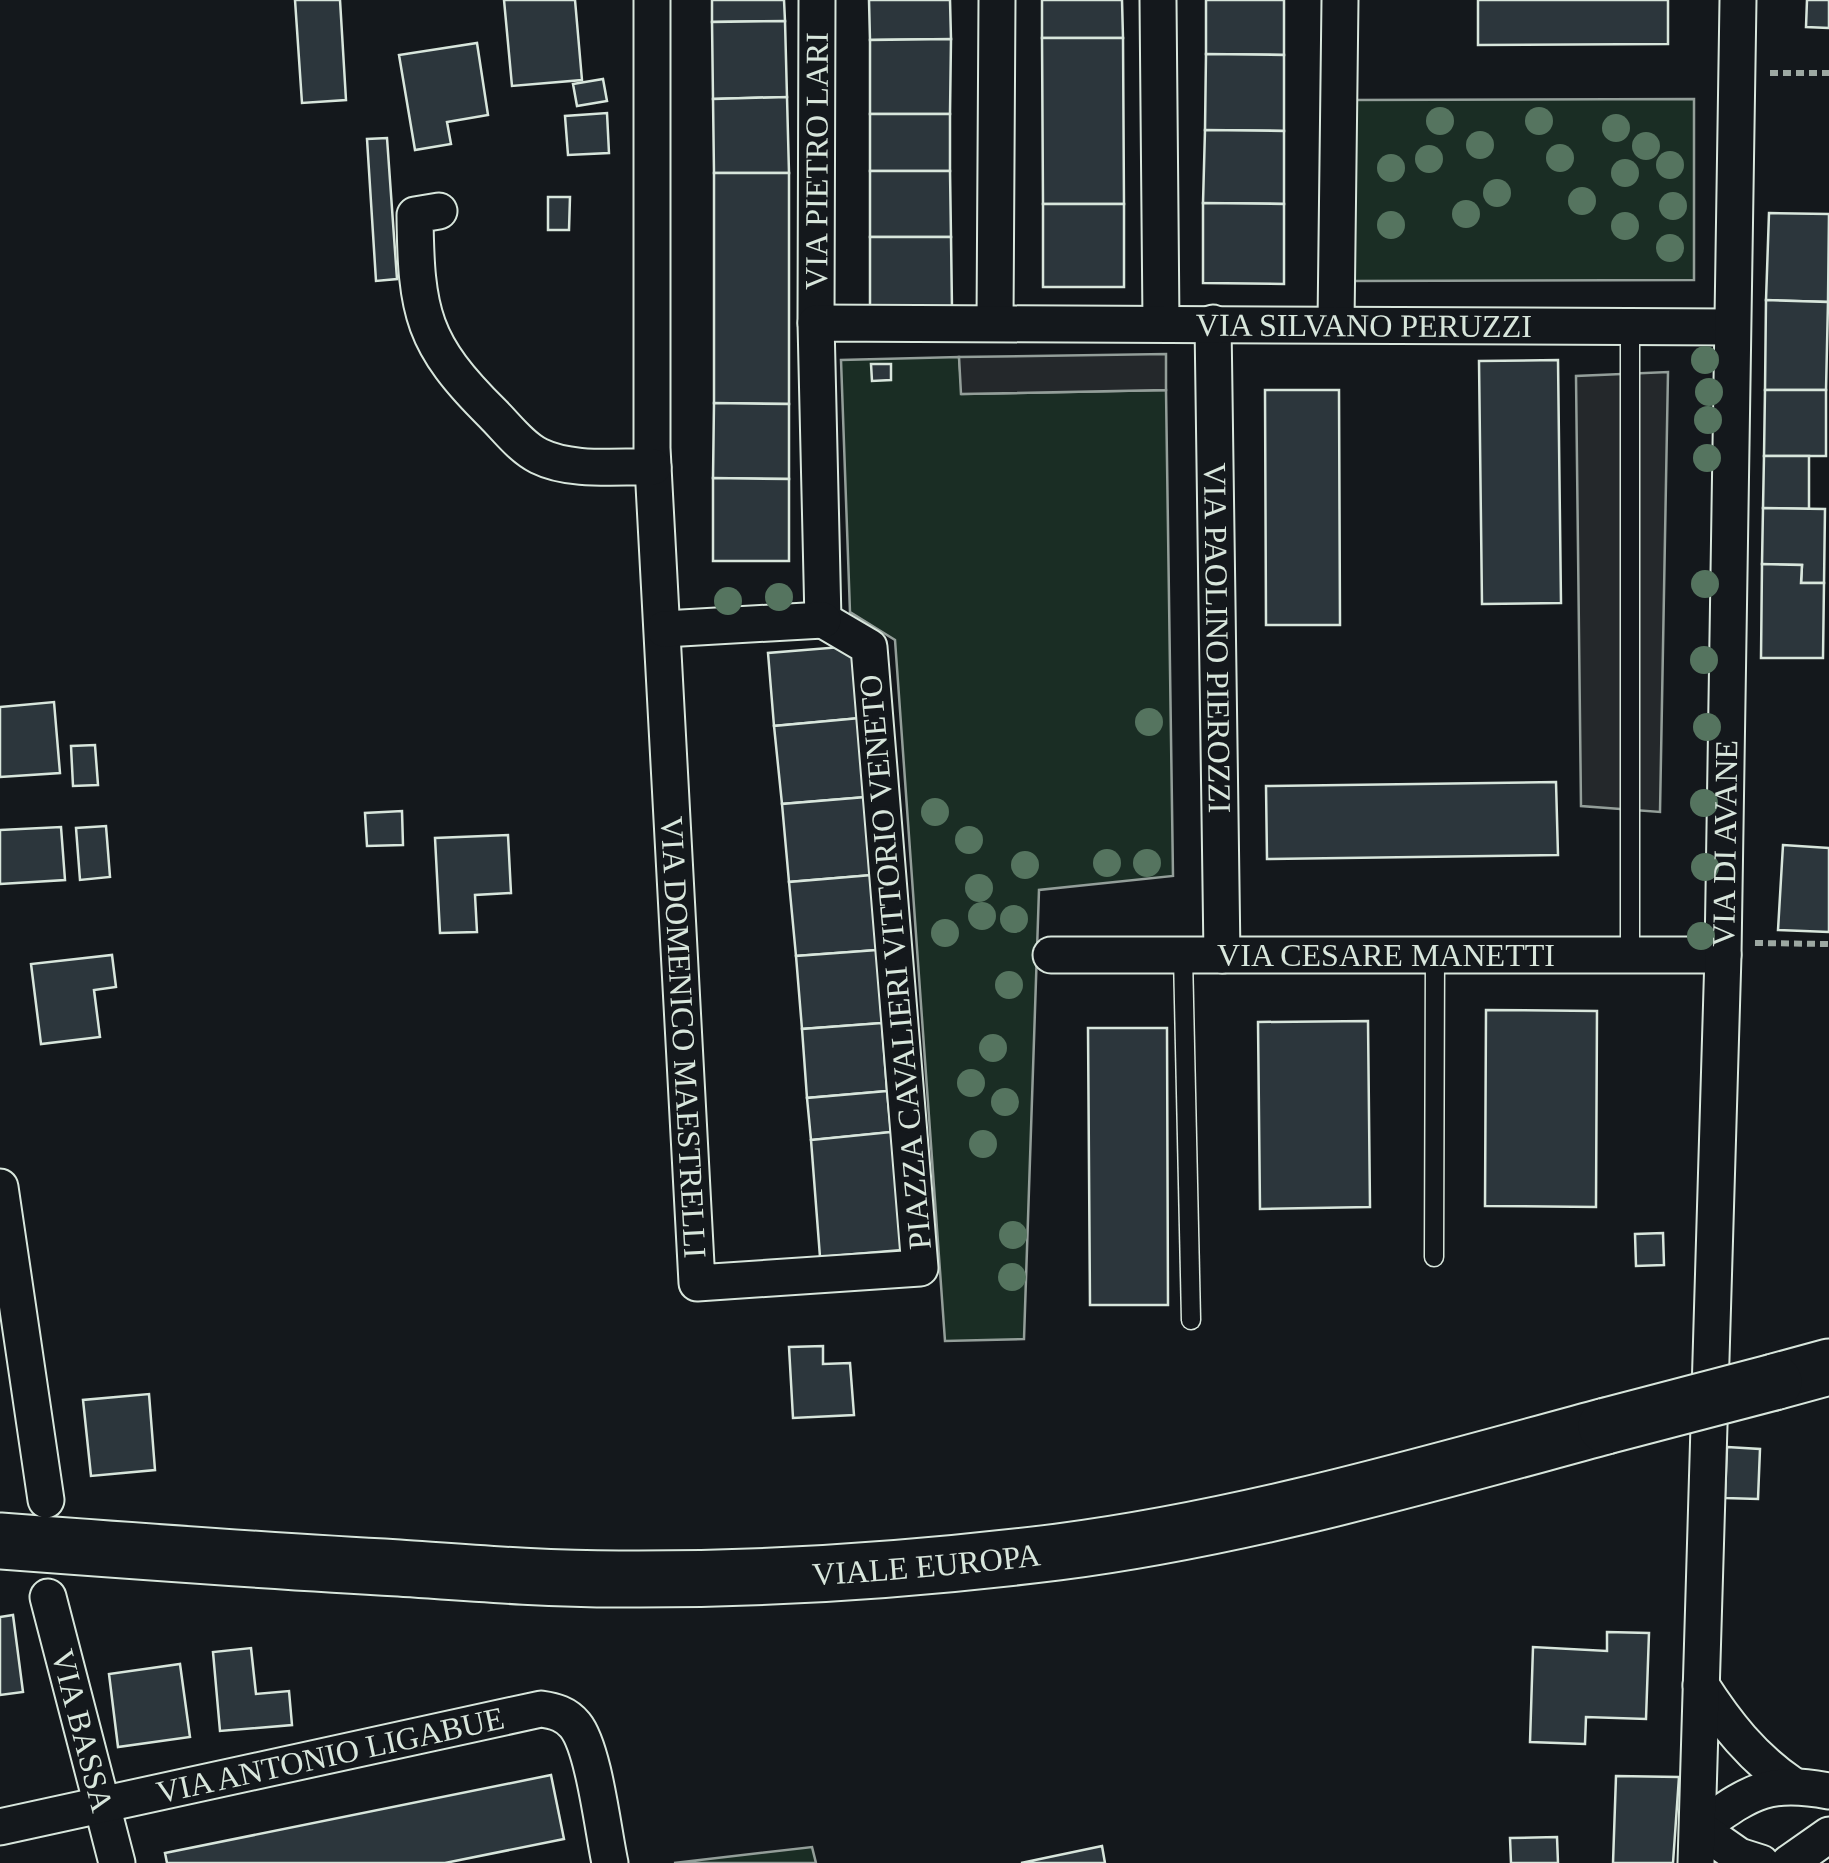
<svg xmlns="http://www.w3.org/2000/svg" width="1829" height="1863" viewBox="0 0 1829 1863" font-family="Georgia,serif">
  <rect width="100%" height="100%" fill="#14181c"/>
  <g fill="#1a2d24" stroke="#939e99" stroke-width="2.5">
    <path d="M1694,99V280L1350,281V100Z"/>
    <path d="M959,357L962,394L1166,390L1173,876L1039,890L1024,1339L945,1341L895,640L850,612L841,360Z"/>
    <path d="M812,1847L816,1863H674Z"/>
  </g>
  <g fill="#24282b" stroke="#939e99" stroke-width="2.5">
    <path d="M1166,354V390L961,394L959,357Z"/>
    <path d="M1668,372L1660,812L1581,806L1576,376Z"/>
  </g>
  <g fill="#2c363c" stroke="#d8e6dc" stroke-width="2.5">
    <path d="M295,0H340L346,100L302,103Z"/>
    <path d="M504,0H575L582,80L512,86Z"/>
    <path d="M712,0H784L785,21L712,22Z"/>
    <path d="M869,0H950L951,39L870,40Z"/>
    <path d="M1042,0H1122L1123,38H1042Z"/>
    <path d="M1206,0H1284V55L1206,54Z"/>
    <path d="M1478,0H1668V44L1478,45Z"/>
    <path d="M1807,0H1829V28L1806,27Z"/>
    <path d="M785,21L787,97L713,99L712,22Z"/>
    <path d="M1042,38H1123L1124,204H1043Z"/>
    <path d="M951,39L950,114H870V40Z"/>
    <path d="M477,43L488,115L447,122L451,144L415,150L399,55Z"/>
    <path d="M1206,54L1284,55V131L1205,130Z"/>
    <path d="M603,79L607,101L577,106L573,84Z"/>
    <path d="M787,97L789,173H714L713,99Z"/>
    <path d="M607,113L609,153L568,155L565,116Z"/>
    <rect x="870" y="114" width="80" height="57"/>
    <path d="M1205,130L1284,131V204L1203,203Z"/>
    <path d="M387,138L397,279L376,281L367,139Z"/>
    <path d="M870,171H950L951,237H870Z"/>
    <path d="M714,173H789V404L714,403Z"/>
    <path d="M548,197H570L569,230H548Z"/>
    <path d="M1203,203L1284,204V284L1203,283Z"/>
    <rect x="1043" y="204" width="81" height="83"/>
    <path d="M1769,213L1829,214L1828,302L1766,300Z"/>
    <path d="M870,237H951L952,309L870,310Z"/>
    <path d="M1766,300L1828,302L1826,390H1765Z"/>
    <path d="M1558,360L1561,603L1482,604L1479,361Z"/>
    <path d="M871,364H891V380L872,381Z"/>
    <path d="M1265,390H1339L1340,625H1266Z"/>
    <path d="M1765,390H1826V456H1764Z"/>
    <path d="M714,403L789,404V479L713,478Z"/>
    <path d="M1764,456H1809V509L1763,508Z"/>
    <path d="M713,478L789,479V561H713Z"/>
    <path d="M1763,508L1825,509L1824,583H1801L1802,565L1762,564Z"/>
    <path d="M1762,564L1802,565L1801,583H1824L1823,658H1761Z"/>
    <path d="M853,646L860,718L774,726L768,653Z"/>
    <path d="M54,702L60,773L0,777V707Z"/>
    <path d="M860,718L866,797L782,804L774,726Z"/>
    <path d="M95,745L98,785L73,786L71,746Z"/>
    <path d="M1556,782L1558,855L1267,859L1266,786Z"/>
    <path d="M866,797L872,875L789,882L782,804Z"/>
    <path d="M402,811L403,845L367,846L365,813Z"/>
    <path d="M106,826L110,877L80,880L76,828Z"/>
    <path d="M61,827L65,880L0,884V830Z"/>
    <path d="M508,835L511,893L475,895L477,932L440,933L435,838Z"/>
    <path d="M1783,845L1829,848V932L1778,930Z"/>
    <path d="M872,875L877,950L796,956L789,882Z"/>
    <path d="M877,950L882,1023L802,1029L796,956Z"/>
    <path d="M112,955L116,987L94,990L100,1037L41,1044L31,964Z"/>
    <path d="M1486,1010L1597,1011L1596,1207L1485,1206Z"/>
    <path d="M1368,1021L1370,1207L1260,1209L1258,1022Z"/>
    <path d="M882,1023L887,1091L807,1098L802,1029Z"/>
    <path d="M1088,1028H1167L1168,1305H1090Z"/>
    <path d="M887,1091L891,1132L811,1140L807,1098Z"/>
    <path d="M891,1132L902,1250L820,1257L811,1140Z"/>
    <path d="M1663,1233L1664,1265L1636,1266L1635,1234Z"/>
    <path d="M823,1346V1364L850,1363L854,1415L793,1418L789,1347Z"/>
    <path d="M149,1394L155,1470L91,1476L83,1400Z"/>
    <path d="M1727,1447L1760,1449L1758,1499L1725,1498Z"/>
    <path d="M13,1615L23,1692L0,1695V1617Z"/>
    <path d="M1607,1632L1649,1633L1646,1719L1586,1717L1585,1744L1530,1742L1533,1647L1607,1651Z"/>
    <path d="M251,1648L256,1694L289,1691L292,1725L220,1731L213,1652Z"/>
    <path d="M180,1664L190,1737L118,1747L109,1674Z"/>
    <path d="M551,1775L564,1839L445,1863H167L165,1853Z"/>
    <path d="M1616,1776L1679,1777L1673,1863H1613Z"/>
    <path d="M1557,1837L1558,1863H1511L1510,1838Z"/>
    <path d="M1102,1846L1105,1863H1021Z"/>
  </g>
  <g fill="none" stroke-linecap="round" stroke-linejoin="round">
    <defs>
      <g id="lane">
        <path d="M1630,326V954"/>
        <path d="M1183,956L1191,1320"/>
        <path d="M1434,1257L1435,954"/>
      </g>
      <g id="street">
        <path id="s1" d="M652,0V448L697,1283L920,1268L869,647L823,620"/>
        <path d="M1158,0L1161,323"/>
        <path d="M439,211L415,215C416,313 422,344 493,414C507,428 521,447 539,456C571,472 618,466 653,467"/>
        <path d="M995,322L997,0"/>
        <path id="s2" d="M816,323L817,0"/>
        <path id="s3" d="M1213,323L1222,955"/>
        <path d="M1336,323L1340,0"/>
        <path id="s4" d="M823,620L816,323L1731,327"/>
        <path d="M664,629L823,620"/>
        <path id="s5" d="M1051,955H1723"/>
        <path d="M0,1187L46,1500"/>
        <path id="s6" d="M48,1597L117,1863"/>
        <path d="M1701,1685C1726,1724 1752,1757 1791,1784"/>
        <path id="s7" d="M0,1827L541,1709C555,1711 566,1714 575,1725C594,1748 603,1831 610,1863"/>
        <path d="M1699,1828C1750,1793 1765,1779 1829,1791"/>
        <path d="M1699,1828L1739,1856L1761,1863"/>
        <path id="s8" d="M1696,1863L1723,955L1738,0"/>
        <path d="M1789,1863L1829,1835"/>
      </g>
      <g id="primary">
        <path d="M1774,1382L1829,1367"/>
        <path id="s9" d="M0,1541C133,1551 266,1561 399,1568C472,1573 545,1579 619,1579C765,1580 912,1570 1058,1552C1244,1528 1425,1475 1606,1426"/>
      </g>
    </defs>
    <use href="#lane" stroke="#d8e6dc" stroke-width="21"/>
    <use href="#street" stroke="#d8e6dc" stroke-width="39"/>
    <use href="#primary" stroke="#d8e6dc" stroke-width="59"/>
    <g stroke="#9da8a2" stroke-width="6" stroke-dasharray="8 5" stroke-linecap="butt">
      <path d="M1770,73H1829"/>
      <path d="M1755,943L1829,944"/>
    </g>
    <use href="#lane" stroke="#14181c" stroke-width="18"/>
    <use href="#street" stroke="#14181c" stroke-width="35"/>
    <use href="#primary" stroke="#14181c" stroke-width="55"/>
    <defs>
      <path id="primary-bridge" d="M1606,1426L1774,1382"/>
    </defs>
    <use href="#primary-bridge" stroke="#d8e6dc" stroke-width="59" stroke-linecap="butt"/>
    <use href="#primary-bridge" stroke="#14181c" stroke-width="55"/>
  </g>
  <g fill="#55745f">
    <circle cx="1440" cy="121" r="14"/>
    <circle cx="1539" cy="121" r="14"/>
    <circle cx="1616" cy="128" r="14"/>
    <circle cx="1480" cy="145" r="14"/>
    <circle cx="1646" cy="146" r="14"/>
    <circle cx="1560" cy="158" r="14"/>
    <circle cx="1429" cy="159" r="14"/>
    <circle cx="1670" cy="165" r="14"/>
    <circle cx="1391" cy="168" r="14"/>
    <circle cx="1625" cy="173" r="14"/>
    <circle cx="1497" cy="193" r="14"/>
    <circle cx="1582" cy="201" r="14"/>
    <circle cx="1673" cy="206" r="14"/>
    <circle cx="1466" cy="214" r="14"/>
    <circle cx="1391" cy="225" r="14"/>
    <circle cx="1625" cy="226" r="14"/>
    <circle cx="1670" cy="248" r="14"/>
    <circle cx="1705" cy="360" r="14"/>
    <circle cx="1709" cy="392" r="14"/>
    <circle cx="1708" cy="420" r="14"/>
    <circle cx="1707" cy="458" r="14"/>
    <circle cx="1705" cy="584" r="14"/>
    <circle cx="779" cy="597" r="14"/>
    <circle cx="728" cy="601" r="14"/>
    <circle cx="1704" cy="660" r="14"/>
    <circle cx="1149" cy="722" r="14"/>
    <circle cx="1707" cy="727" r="14"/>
    <circle cx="1704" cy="803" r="14"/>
    <circle cx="935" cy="812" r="14"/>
    <circle cx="969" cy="840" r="14"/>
    <circle cx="1107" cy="863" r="14"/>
    <circle cx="1147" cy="863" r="14"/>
    <circle cx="1025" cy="865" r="14"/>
    <circle cx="1705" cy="867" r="14"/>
    <circle cx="979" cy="888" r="14"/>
    <circle cx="982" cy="916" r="14"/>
    <circle cx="1014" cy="919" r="14"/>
    <circle cx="945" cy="933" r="14"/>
    <circle cx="1701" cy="936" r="14"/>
    <circle cx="1009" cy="985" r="14"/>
    <circle cx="993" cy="1048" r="14"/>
    <circle cx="971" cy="1083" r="14"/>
    <circle cx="1005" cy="1102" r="14"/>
    <circle cx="983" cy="1144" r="14"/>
    <circle cx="1013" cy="1235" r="14"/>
    <circle cx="1012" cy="1277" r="14"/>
  </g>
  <g text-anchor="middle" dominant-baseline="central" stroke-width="8" stroke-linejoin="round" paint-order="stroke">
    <g font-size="32" fill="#d8e6dc" stroke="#14181c">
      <text stroke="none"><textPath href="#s2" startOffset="162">VIA PIETRO LARI</textPath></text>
      <text stroke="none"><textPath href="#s4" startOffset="845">VIA SILVANO PERUZZI</textPath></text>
      <text stroke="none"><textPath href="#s3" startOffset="315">VIA PAOLINO PIEROZZI</textPath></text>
      <text stroke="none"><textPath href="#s8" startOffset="1020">VIA DI AVANE</textPath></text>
      <text stroke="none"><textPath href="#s5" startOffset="335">VIA CESARE MANETTI</textPath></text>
      <text transform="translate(895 962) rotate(-95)">PIAZZA CAVALIERI VITTORIO VENETO</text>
      <text stroke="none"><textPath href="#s1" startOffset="1038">VIA DOMENICO MAESTRELLI</textPath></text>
      <text stroke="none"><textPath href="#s9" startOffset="928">VIALE EUROPA</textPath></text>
      <text stroke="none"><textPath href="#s6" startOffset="138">VIA BASSA</textPath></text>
      <text stroke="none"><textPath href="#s7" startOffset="338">VIA ANTONIO LIGABUE</textPath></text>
    </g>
  </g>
</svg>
